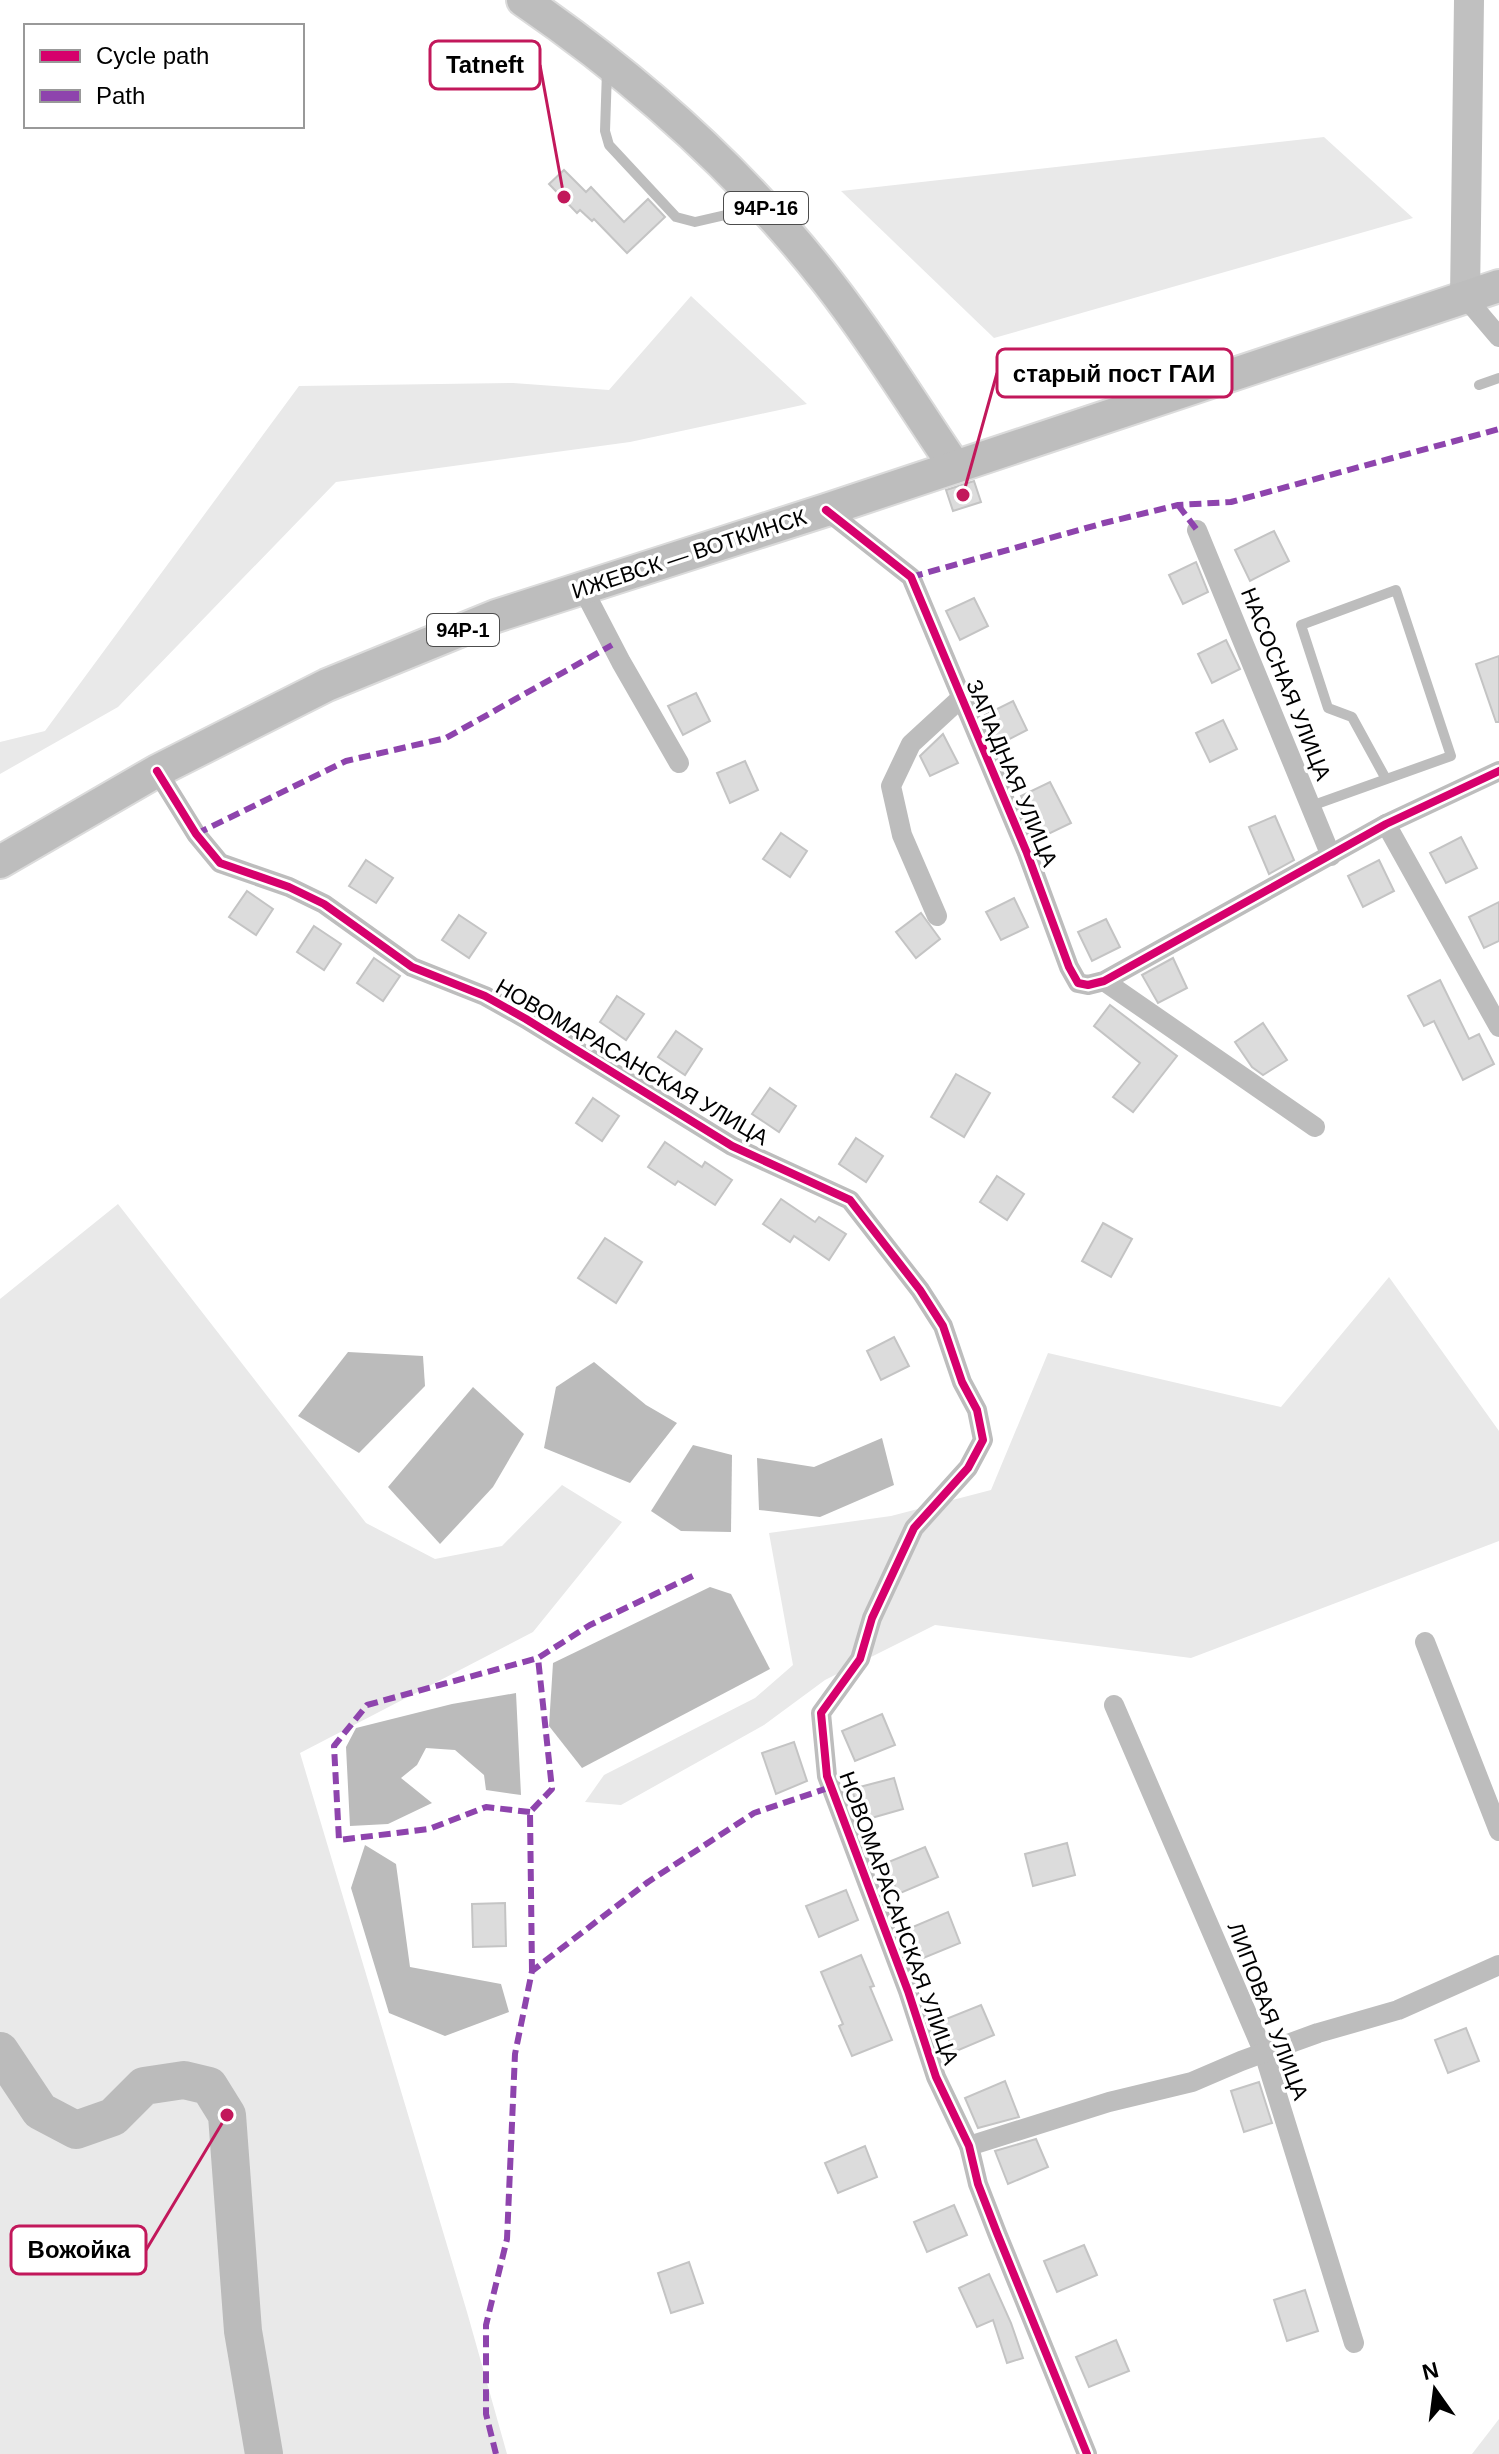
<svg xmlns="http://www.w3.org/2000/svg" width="1499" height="2454" viewBox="0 0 1499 2454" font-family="Arial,sans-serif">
  <rect width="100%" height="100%" fill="#fff"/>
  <g fill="#e9e9e9">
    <path d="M1324,137L1413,218L994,338L841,191Z"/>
    <path d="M691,296L807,404L630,442L336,482L118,707L0,774V742L45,731L299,386L513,383L609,390Z"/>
    <path d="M118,1204L366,1523L435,1559L502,1546L562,1485L622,1522L533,1632L300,1753L467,2312L507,2454H0V1299Z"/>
    <path d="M1389,1277L1499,1431V1541L1191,1658L935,1625L825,1680L764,1725L621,1805L585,1802L604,1775L755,1698L793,1665L769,1533L891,1516L991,1490L1048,1353L1281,1407Z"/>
    <path d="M1499,2419V2454H1472Z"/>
  </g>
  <g fill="#bbb">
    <path d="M348,1352L423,1356L425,1386L359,1453L298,1416Z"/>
    <path d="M594,1362L646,1405L677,1423L630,1483L544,1448L556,1387Z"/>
    <path d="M473,1387L524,1434L493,1487L440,1544L388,1487Z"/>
    <path d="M882,1438L894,1485L820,1517L759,1510L757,1458L814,1467Z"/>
    <path d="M693,1445L732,1455L731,1532L681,1531L651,1511Z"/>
    <path d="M710,1587L731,1594L770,1669L582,1768L549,1726L553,1663Z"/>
    <path d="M516,1693L521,1795L486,1790L484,1775L455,1750L426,1748L417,1765L401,1778L432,1803L388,1824L350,1826L346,1747L356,1728L452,1704Z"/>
    <path d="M365,1845L396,1864L410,1967L501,1984L509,2012L445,2036L389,2013L351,1888Z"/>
  </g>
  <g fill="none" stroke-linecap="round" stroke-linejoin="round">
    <path stroke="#bbb" stroke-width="38" d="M0,2051L40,2111L76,2130L113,2117L144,2086L184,2080L209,2086L227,2115L243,2331L264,2454"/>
  </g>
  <g fill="#dcdcdc" stroke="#c4c4c4" stroke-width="2">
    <path d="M564,170L586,192L591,187L624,222L648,199L665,217L627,253L594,219L592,221L580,210L577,213L549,184Z"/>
    <path d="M974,481L981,502L953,511L946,490Z"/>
    <path d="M1274,531L1289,561L1250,581L1235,550Z"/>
    <path d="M1196,562L1208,592L1183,604L1169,575Z"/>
    <path d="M974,598L988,626L960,640L946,611Z"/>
    <path d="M1226,640L1240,669L1212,683L1198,654Z"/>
    <path d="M1499,656V722H1496L1476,664Z"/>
    <path d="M696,693L710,721L683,735L668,706Z"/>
    <path d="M1013,701L1027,730L1000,744L985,715Z"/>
    <path d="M1223,720L1237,749L1210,762L1196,733Z"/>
    <path d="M943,734L958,763L930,776L920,756Z"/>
    <path d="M745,761L758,790L730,803L717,773Z"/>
    <path d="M1050,782L1071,823L1042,837L1021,796Z"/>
    <path d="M1275,816L1294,860L1269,874L1249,827Z"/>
    <path d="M781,833L807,851L790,877L763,859Z"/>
    <path d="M1461,837L1477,868L1446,883L1430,853Z"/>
    <path d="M366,860L393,878L376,903L349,886Z"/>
    <path d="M1379,860L1394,891L1363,907L1348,876Z"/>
    <path d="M247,891L273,909L256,935L229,917Z"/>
    <path d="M1014,898L1028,927L1001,940L986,912Z"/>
    <path d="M1499,902V941L1484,948L1469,917Z"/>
    <path d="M921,913L940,939L916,958L896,932Z"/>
    <path d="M459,915L486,933L469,958L442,940Z"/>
    <path d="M1106,919L1120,947L1092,961L1078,932Z"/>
    <path d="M314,926L341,944L324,970L297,952Z"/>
    <path d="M374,958L400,976L383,1001L357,983Z"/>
    <path d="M1173,958L1187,988L1158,1003L1142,975Z"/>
    <path d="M1440,980L1469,1039L1479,1034L1494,1064L1463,1080L1434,1021L1424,1026L1408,996Z"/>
    <path d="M617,996L644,1014L626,1040L600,1022Z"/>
    <path d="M1110,1005L1177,1056L1133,1112L1113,1097L1140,1063L1094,1026Z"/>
    <path d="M1263,1023L1287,1060L1263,1075L1252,1067L1235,1042Z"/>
    <path d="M676,1031L702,1049L685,1075L658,1057Z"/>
    <path d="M956,1074L990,1093L964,1137L931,1117Z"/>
    <path d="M770,1088L796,1106L779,1132L752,1114Z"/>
    <path d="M593,1098L619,1116L602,1141L576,1123Z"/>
    <path d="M856,1138L883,1156L866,1182L839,1164Z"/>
    <path d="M665,1142L702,1167L705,1162L732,1180L715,1205L678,1181L675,1185L648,1167Z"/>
    <path d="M997,1176L1024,1194L1007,1220L980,1202Z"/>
    <path d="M781,1199L815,1222L819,1217L846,1234L829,1260L794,1236L790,1242L763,1224Z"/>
    <path d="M1103,1223L1132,1239L1111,1277L1082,1261Z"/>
    <path d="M605,1238L642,1262L616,1303L578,1278Z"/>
    <path d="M894,1337L909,1366L881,1380L867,1351Z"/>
    <path d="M882,1714L895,1745L855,1761L842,1731Z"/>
    <path d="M794,1742L807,1781L776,1794L762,1753Z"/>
    <path d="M894,1778L903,1809L861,1821L852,1789Z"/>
    <path d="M1067,1843L1075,1875L1033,1886L1025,1854Z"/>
    <path d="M925,1847L938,1877L898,1894L886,1863Z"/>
    <path d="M846,1890L858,1920L819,1937L806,1906Z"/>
    <path d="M505,1903L506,1946L473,1947L472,1904Z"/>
    <path d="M948,1912L960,1943L921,1959L908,1929Z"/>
    <path d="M861,1955L874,1986L870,1987L892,2040L852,2056L839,2026L843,2024L821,1972Z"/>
    <path d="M981,2005L994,2035L954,2052L941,2021Z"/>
    <path d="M1466,2028L1479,2061L1448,2073L1435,2040Z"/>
    <path d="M1005,2081L1019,2117L978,2128L965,2098Z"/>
    <path d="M1259,2082L1272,2123L1244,2132L1231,2091Z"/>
    <path d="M1036,2139L1048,2167L1008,2184L995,2151Z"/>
    <path d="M865,2146L877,2177L838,2193L825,2163Z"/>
    <path d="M954,2205L967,2235L927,2252L914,2222Z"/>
    <path d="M1084,2245L1097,2275L1057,2292L1044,2261Z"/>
    <path d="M689,2262L703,2303L671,2313L658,2273Z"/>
    <path d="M989,2274L1011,2323L1023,2358L1007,2363L993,2320L977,2327L959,2288Z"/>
    <path d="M1305,2290L1318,2331L1287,2341L1274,2300Z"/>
    <path d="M1116,2340L1129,2371L1089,2387L1076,2357Z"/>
  </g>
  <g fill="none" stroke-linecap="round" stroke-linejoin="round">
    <defs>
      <g id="primary">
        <path d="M523,0C638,79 741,171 827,281C873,340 913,405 955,467"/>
        <path d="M0,862L157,771L327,685L496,616L826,510L1499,286"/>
      </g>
    </defs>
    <use href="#primary" stroke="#dbdbdb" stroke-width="36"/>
    <g stroke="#bdbdbd" stroke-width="10">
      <path d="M607,71L605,131L609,145L676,217L695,222L756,208"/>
      <path d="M1479,385L1499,378"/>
      <path d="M1311,806L1451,756L1396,590L1301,625L1328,708L1352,717L1386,779"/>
    </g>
    <g stroke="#bdbdbd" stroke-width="20">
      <path d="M1465,297L1499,337"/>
      <path d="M826,510L911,577L1027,853L1069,967L1078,983L1088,985L1104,981L1386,824L1499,771"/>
      <path d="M1197,530L1331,856"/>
      <path d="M583,589L621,662L679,763"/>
      <path d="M157,771L196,834L220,863L289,887L324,904L412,967L485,996L526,1019L732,1146L850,1200L920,1290L943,1326L962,1382L977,1410L983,1440L968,1468L914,1528L872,1618L860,1659L821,1713L827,1776L908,1991L936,2077L969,2146L978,2184L997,2233L1087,2454"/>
      <path d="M1386,824L1499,1027"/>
      <path d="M937,916L902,835L891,786L911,744L961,698"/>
      <path d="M1104,981L1315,1127"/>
      <path d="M1425,1642L1499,1831"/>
      <path d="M1114,1705L1264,2053L1354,2343"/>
      <path d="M969,2146L1109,2102L1192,2082L1241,2061L1318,2033L1398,2010L1499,1965"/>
    </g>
    <path stroke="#c0c0c0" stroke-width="30" d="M1465,297L1469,0"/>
    <use href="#primary" stroke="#bdbdbd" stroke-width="32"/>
    <g stroke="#8e44ad" stroke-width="6" stroke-dasharray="12 6" stroke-linecap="butt">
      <path d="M1178,505L1197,530"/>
      <path d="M911,577L1104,523L1178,505L1231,502L1499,429"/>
      <path d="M196,834L346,761L446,738L612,645"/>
      <path d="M530,1812L486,1807L429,1829L339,1840L334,1746L367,1705L538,1658"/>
      <path d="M532,1971L530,1812L552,1789L538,1658L590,1625L697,1574"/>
      <path d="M496,2454L486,2414V2325L507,2239L515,2054L532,1971L648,1882L754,1813L831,1787"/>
    </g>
    <defs>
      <g id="cycleway">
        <path d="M826,510L911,577L1027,853L1069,967L1078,983L1088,985L1104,981L1386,824L1499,771"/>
        <path d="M157,771L196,834L220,863L289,887L324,904L412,967L485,996L526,1019L732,1146L850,1200L920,1290L943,1326L962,1382L977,1410L983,1440L968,1468L914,1528L872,1618L860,1659L821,1713L827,1776L908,1991L936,2077L969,2146L978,2184L997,2233L1087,2454"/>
      </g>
    </defs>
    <use href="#cycleway" stroke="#fff" stroke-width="13"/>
    <use href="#cycleway" stroke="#d6006c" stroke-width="8"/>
  </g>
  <g text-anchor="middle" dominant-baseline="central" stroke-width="7" stroke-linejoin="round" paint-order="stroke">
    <g fill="#fff" stroke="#4c4c4c" stroke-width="2">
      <rect x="724" y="192" width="84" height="32" rx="6"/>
      <rect x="427" y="614" width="72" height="32" rx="6"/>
    </g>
    <g font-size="20" font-weight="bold" fill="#000">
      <text x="766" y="208">94Р-16</text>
      <text x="463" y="630">94Р-1</text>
    </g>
    <g font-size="22" fill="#000" stroke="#fff">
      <text transform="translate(689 554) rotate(-18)">ИЖЕВСК — ВОТКИНСК</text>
      <text transform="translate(1286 684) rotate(68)">НАСОСНАЯ УЛИЦА</text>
      <text transform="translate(1012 773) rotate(67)">ЗАПАДНАЯ УЛИЦА</text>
      <text transform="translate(632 1062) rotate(30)">НОВОМАРАСАНСКАЯ УЛИЦА</text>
      <text transform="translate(899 1918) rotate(70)">НОВОМАРАСАНСКАЯ УЛИЦА</text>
      <text transform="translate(1268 2011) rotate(69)">ЛИПОВАЯ УЛИЦА</text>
    </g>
  </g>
  <path fill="none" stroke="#c2185b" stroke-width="3" d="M564 197L540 65M963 495L997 373M227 2115L146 2250"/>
  <g fill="#c2185b" stroke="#fff" stroke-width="3">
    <circle cx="564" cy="197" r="8"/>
    <circle cx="963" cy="495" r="8"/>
    <circle cx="227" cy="2115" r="8"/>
  </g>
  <g fill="#fff" stroke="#c2185b" stroke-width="3">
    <rect x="430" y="41" width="110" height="48" rx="8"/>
    <rect x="997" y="349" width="235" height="48" rx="8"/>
    <rect x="11" y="2226" width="135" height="48" rx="8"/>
  </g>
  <g font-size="24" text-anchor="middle" font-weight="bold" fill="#000">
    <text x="485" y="73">Tatneft</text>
    <text x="1114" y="382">старый пост ГАИ</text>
    <text x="79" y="2258">Вожойка</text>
  </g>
  <rect x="24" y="24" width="280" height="104" fill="#ffffff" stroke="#999999" stroke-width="2"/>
  <rect x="40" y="50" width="40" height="12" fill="#d6006c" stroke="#999999" stroke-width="2"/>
  <text x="96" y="64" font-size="24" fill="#000000">Cycle path</text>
  <rect x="40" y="90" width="40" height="12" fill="#8e44ad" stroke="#999999" stroke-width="2"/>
  <text x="96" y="104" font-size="24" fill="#000000">Path</text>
  <g transform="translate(1435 2390) rotate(346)" stroke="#ffffff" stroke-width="6" paint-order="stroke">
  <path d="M0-6L14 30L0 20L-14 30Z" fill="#000000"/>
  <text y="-12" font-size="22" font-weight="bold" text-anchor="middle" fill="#000000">N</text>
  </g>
</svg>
